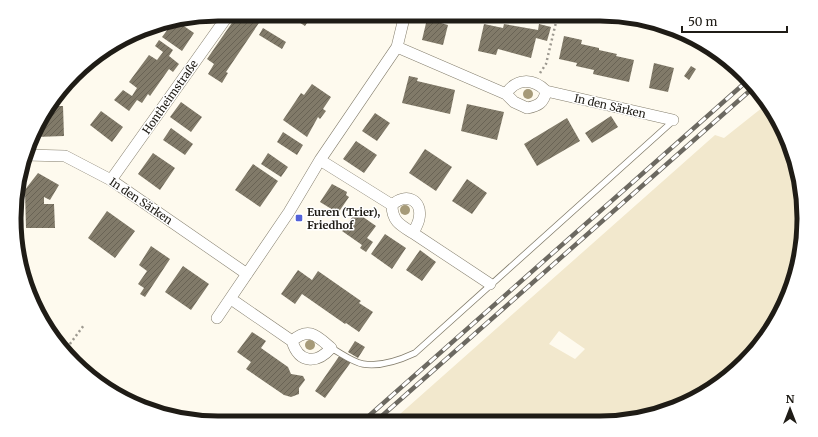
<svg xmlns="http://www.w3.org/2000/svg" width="818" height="437" viewBox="0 0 818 437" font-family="Merriweather,serif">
<defs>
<pattern id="building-hatch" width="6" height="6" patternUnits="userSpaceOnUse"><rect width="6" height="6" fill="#817a69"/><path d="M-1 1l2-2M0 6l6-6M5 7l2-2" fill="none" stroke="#696355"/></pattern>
</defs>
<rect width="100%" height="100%" fill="#fefaee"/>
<path fill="#f2e8cd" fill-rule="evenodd" d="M767,104L797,165L802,245L777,321L753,354L713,388L678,408L626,421L391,422L715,135L724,138ZM559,331L585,349L575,359L549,344Z"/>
<path fill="url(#building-hatch)" d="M238,14H265L226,72L228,73L222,83L208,74L214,64L207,59Z
M298,14H313L305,26L294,19Z
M427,19L448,25L443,45L422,40Z
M642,19L653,21L654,22L652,26Z
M178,22L194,33L182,51L162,37L171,25L174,26Z
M484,24L503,28L504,24L538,30L539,24L551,27L547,41L536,38L531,58L498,49L496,55L478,51Z
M263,28L286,42L282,49L259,35Z
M564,36L582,40L581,44L599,48V50L617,54L616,56L634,60L629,82L593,74L594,70L576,66L577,63L559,59Z
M159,40L173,50L169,56L179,64L173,72L169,69L150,96L148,94L142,103L137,100L129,111L114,100L123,90L132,96L137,88L129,82L149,55L157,60L163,52L155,46Z
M654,63L674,68L668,92L649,88Z
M691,66L696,69L689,80L684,76Z
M81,70L83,71L76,80L74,78Z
M409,76L418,78L417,81L455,90L450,114L402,103Z
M312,84L331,97L323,109L326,111L320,119L318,117L307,137L283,120L301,93L304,95Z
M181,102L202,117L191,132L170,117Z
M467,104L504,112L497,140L461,131Z
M48,106H63L64,136L36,137Z
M101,111L123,127L112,142L90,125Z
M375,113L390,123L377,141L362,131Z
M611,116L618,127L592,143L585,133Z
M567,118L580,141L537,166L524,144Z
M171,128L193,144L185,155L163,140Z
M283,132L303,145L297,155L277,142Z
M356,141L377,155L364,173L343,159Z
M425,149L452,167L436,191L409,173Z
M153,153L175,168L160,190L138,174Z
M268,153L288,167L281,177L261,164Z
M253,164L278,181L260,207L235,190Z
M38,173L59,185L50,200L44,197V204H54L55,228H26L25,192L24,191Z
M467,179L487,193L472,214L452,201Z
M332,184L347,192L346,195L349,197L338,213L320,202Z
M107,211L135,231L115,258L88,238Z
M356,212L376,226L367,238L373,242L366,252L360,248L362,245L342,231Z
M385,234L406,248L392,269L371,254Z
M151,246L170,259L145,297L140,294L144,288L138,284L147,271L139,265Z
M420,250L436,262L422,281L406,270Z
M183,266L209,284L191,310L165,292Z
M298,270L312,280L318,271L361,301L359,303L373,312L359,332L346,323L345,324L302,294L295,304L281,294Z
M252,332L266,341L261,348L288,367L291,374L303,376L305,380L299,388V394L291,397L284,395L246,369L251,362L237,352Z
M355,341L365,347L358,358L348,352Z
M340,355L351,362L325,398L315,391Z"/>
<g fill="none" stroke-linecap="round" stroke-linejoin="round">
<g stroke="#857f6e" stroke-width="7">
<path id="lane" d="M331,348C341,353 352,362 363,364C380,367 400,360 415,353L673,121"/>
</g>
<g stroke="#857f6e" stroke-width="12">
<path id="street" d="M397,47L506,94C516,78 533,78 546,91L673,120
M506,94L514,102L527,108C538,106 544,103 546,91
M26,155L65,156L111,180L247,274
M320,160L392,205C406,192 423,200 419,219C418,224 415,229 413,233L490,284
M111,180L229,14
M392,205C392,221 400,225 413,233
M231,299L292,341C299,364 317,364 331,348C317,336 309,326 292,341
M217,318L289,212L320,160L397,47L405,14"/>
</g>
<path stroke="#9d9990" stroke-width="2.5" stroke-dasharray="2 3" stroke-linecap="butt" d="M540,73L546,64L558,14
M64,352L84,325"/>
<use href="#lane" stroke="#fff" stroke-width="5.5"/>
<use href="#street" stroke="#fff" stroke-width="11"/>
<g stroke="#6c6961" stroke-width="4.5">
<path id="rail" d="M362,422L747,81
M375,422L754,87"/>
</g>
<use href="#rail" stroke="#fff" stroke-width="3" stroke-dasharray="9" stroke-linecap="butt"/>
</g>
<g fill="#a69a78">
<circle cx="528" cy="94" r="5"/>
<circle cx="405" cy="210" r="5"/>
<circle cx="310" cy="345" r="5"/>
</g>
<rect fill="#5362d9" stroke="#fff" stroke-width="1.5" x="295" y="214" width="8" height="8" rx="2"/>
<g text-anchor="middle" stroke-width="3" stroke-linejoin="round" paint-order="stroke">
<g font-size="11" fill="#1f1c16" stroke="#fff">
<text transform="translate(170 97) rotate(-55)" y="4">Hontheimstraße</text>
<text transform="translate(610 106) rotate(13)" y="4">In den Särken</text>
<text transform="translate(141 201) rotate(34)" y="4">In den Särken</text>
</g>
<g font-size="11" font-weight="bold" fill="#1f1c16" stroke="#fff" text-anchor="start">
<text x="307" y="216">Euren (Trier),<tspan x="307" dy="13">Friedhof</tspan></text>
</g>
</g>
<path d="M0 0H818V437H0ZM218 21H600A197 197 0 0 1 797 218V219A197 197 0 0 1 600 416H218A197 197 0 0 1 21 219V218A197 197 0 0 1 218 21Z" fill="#fff" fill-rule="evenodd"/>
<path fill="none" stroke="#1f1c16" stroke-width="5" d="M218 21H600A197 197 0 0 1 797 218V219A197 197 0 0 1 600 416H218A197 197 0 0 1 21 219V218A197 197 0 0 1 218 21Z"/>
<g transform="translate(790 409)" stroke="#ffffff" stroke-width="3" paint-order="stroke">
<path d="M0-3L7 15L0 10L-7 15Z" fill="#1f1c16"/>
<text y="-6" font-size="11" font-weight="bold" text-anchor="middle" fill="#1f1c16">N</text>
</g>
<path d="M682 26v6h105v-6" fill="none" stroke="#1f1c16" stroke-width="2"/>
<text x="688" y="26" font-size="12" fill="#1f1c16" stroke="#ffffff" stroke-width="3" paint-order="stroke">50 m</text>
</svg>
